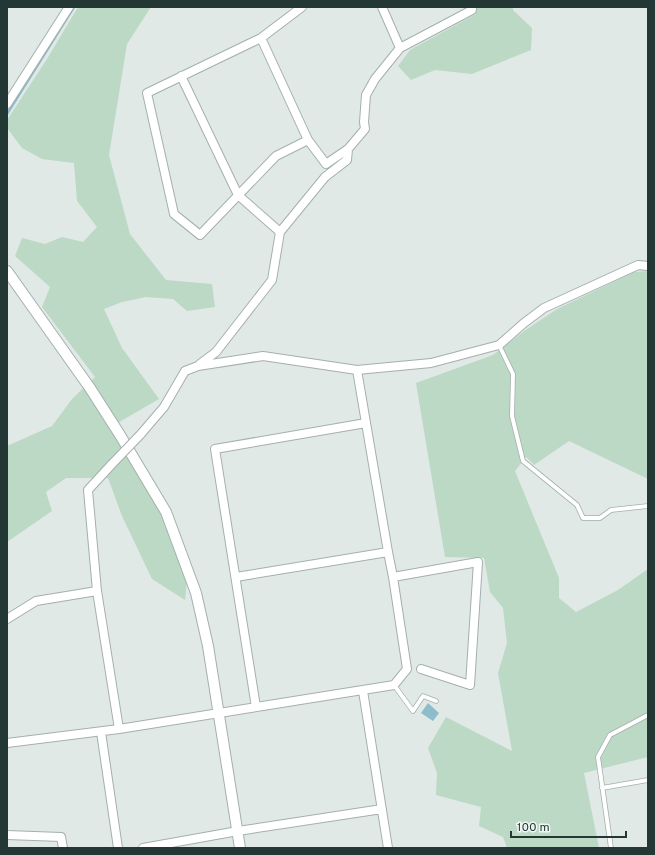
<svg xmlns="http://www.w3.org/2000/svg" width="655" height="855" viewBox="0 0 655 855" font-family="Overpass,sans-serif">
<rect width="100%" height="100%" fill="#e0e9e6"/>
<path fill="#bbd9c5" d="M78,7H151L127,44L109,155L130,234L166,280L212,284L215,307L187,311L173,299L146,297L122,302L104,309L122,348L159,399L109,428L157,504L187,580L185,600L152,579L122,516L108,478H66L46,492L52,511L7,542V446L52,426L72,399L95,377L42,307L50,287L15,256L22,238L45,244L62,237L83,242L97,227L77,201L74,163L42,159L22,148L7,128V120L47,59Z
M476,7H513V10L532,28L531,50L472,74L435,70L411,80L398,66L410,50L476,14Z
M648,271V479L569,441L534,465L526,457L515,471L559,578V598L576,612L618,590L648,569V757L584,773L599,848H507L503,837L479,826L481,807L436,795L437,773L428,748L446,717L512,751L498,673L507,643L503,608L490,592L484,558L445,557L416,383L493,355L527,329L557,309L634,272Z"/>
<path fill="#8dbdca" d="M428,703L439,713L433,721L421,713Z"/>
<g fill="none" stroke-linecap="round" stroke-linejoin="round">
<path stroke="#8dbdca" stroke-width="2.5" d="M7,114L74,7"/>
<g stroke="#a4b0ad" stroke-width="5.5">
<path id="service" d="M499,345L513,374L512,416L523,461L577,505L583,518H600L611,510L648,506
M394,685L413,711L423,696L436,701
M602,788L648,780
M611,848L598,757L610,735L648,715"/>
</g>
<g stroke="#a4b0ad" stroke-width="10">
<path id="minor" d="M302,7L261,38L147,93L174,214L200,235L276,156L308,140
M382,7L400,48
M261,38L308,140L326,164L348,149L365,129L364,122L366,95L375,79L400,48L472,10V7
M181,76L238,195L280,232
M7,104L69,7
M200,364L216,352L272,280L280,232L325,177L347,160L348,149
M140,435L164,407L185,371L198,366L263,356L357,370L431,363L499,345L524,323L544,308L638,265L648,266
M112,464L88,490L97,591L119,729
M236,577L388,552
M393,577L478,562L470,685L421,669
M7,619L36,601L97,591
M363,691L388,848
M256,707L215,449L366,423
M101,732L118,848
M7,743L119,729L394,685L407,669L393,577L388,552L357,370
M7,835L61,837L63,848
M143,848L238,831L382,809"/>
</g>
<g stroke="#a4b0ad" stroke-width="12">
<path id="tertiary" d="M7,271L90,388L120,435L166,512L196,593L208,646L240,848"/>
</g>
<use href="#service" stroke="#fff" stroke-width="4"/>
<use href="#minor" stroke="#fff" stroke-width="8"/>
<use href="#tertiary" stroke="#fff" stroke-width="10"/>
<g stroke="#a4b0ad" stroke-width="10" stroke-linecap="butt">
<path id="minor-bridge" d="M112,464L140,435"/>
</g>
<use href="#minor-bridge" stroke="#fff" stroke-width="8"/>
</g>
<rect width="655" height="855" fill="none" stroke="#233834" stroke-width="16"/>
<path d="M511 831v6h115v-6" fill="none" stroke="#233834" stroke-width="2"/>
<text x="517" y="831" font-size="12" fill="#233834" stroke="#f0f6f4" stroke-width="3" paint-order="stroke">100 m</text>
</svg>
